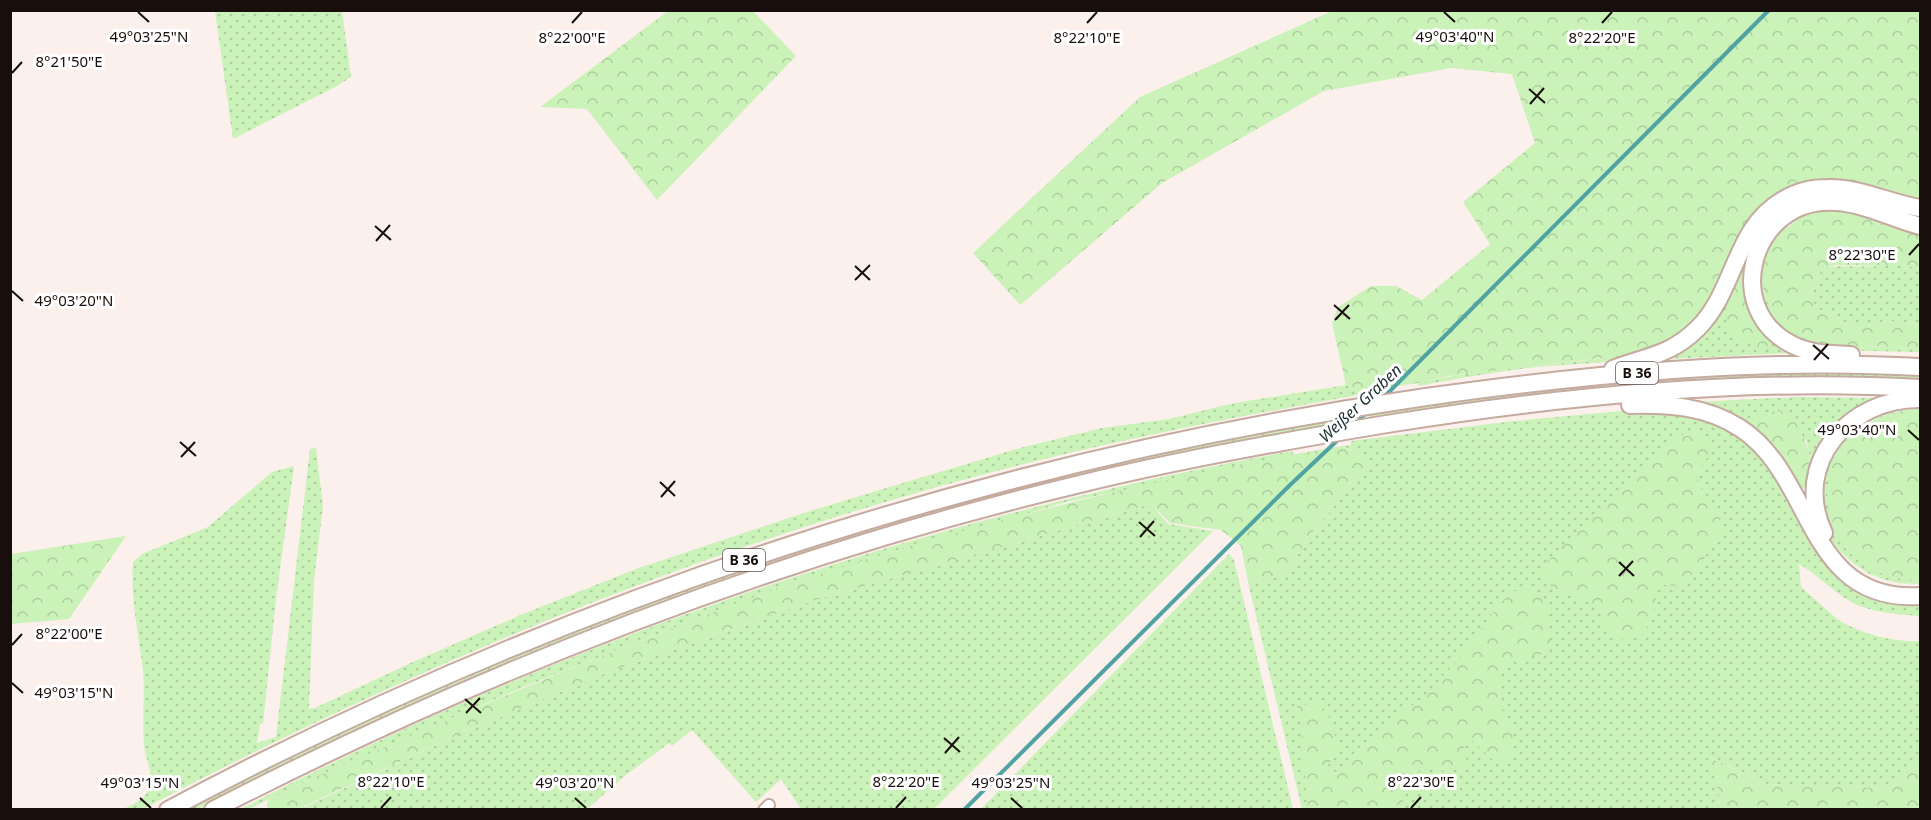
<svg xmlns="http://www.w3.org/2000/svg" width="1931" height="820" viewBox="0 0 1931 820" font-family="'Noto Sans',sans-serif">
<defs>
<pattern id="grass-dots" width="8" height="8" patternUnits="userSpaceOnUse" patternTransform="scale(1.5)"><rect width="8" height="8" fill="#caf2b9"/><path d="M2 2h.1M6 6h.1" fill="none" stroke="#adce9e" stroke-width="1.8" stroke-linecap="round"/></pattern>
<pattern id="forest-crowns" width="20" height="18" patternUnits="userSpaceOnUse" patternTransform="scale(1.5)"><rect width="20" height="18" fill="#caf2b9"/><path d="M2 6a3 3 0 1 1 6 0M12 15a3 3 0 1 1 6 0" fill="none" stroke="#adce9e"/></pattern>
</defs>
<rect width="100%" height="100%" fill="#fcf0ec"/>
<path fill="url(#grass-dots)" d="M215,11H342L351,77L337,86L233,139Z
M1830,179L1866,184L1920,199V203C1890,197 1858,182 1827,182C1818,182 1809,185 1800,187C1722,210 1738,305 1670,343C1633,365 1579,363 1536,367C1497,372 1458,378 1419,386L1418,383C1463,372 1508,369 1554,364C1602,358 1653,357 1691,323C1707,310 1714,291 1721,273C1744,218 1765,181 1830,179Z
M1814,194C1824,194 1836,193 1847,195C1872,199 1895,210 1920,214V220C1886,214 1854,193 1817,197C1758,205 1722,279 1762,327C1770,337 1780,344 1790,351L1791,353L1670,359L1669,358C1691,346 1713,325 1724,303C1748,254 1752,208 1814,194Z
M1844,208L1920,231V234L1881,225L1861,215L1838,212L1810,213L1788,226L1761,279L1771,312L1830,345L1920,348V352L1824,350L1783,334L1758,299L1760,256L1776,229L1809,210Z
M1899,262L1920,270V324L1887,321L1873,323H1846L1817,308L1812,300L1813,286L1823,268C1848,263 1874,271 1899,262Z
M1805,373L1920,375V379L1830,378L1367,419L1372,413L1558,388L1671,378Z
M1346,385L1358,392V395C1247,415 1137,436 1028,463C719,540 424,661 143,809H124C133,804 145,799 148,790C155,773 145,760 144,745C142,720 145,696 143,671C139,635 130,598 133,562L142,554L208,527L272,472L294,466L276,599L263,724H260L257,743L276,737L310,449L316,448L323,506L314,580L309,709L315,708L415,661L523,614L636,569L810,511L1020,448L1102,428L1169,419L1230,404Z
M1797,397L1882,398L1812,468L1806,440L1748,425L1694,402Z
M1920,407L1897,411L1872,420L1853,434L1836,451L1827,494L1895,578L1920,580V584L1898,583L1882,579L1868,573L1854,564L1839,550L1832,541L1820,507L1824,464L1850,429L1889,410Z
M1643,409L1681,411L1736,432L1764,456L1836,571L1920,600V616C1896,614 1869,613 1848,600C1831,589 1816,574 1799,564L1801,587C1813,597 1824,608 1836,618C1857,633 1895,643 1920,641V779L1917,764L1882,788L1767,784L1711,758L1720,800L1718,809H1302L1248,582L1278,577L1292,565L1308,537L1330,512L1351,482L1367,464L1361,454L1342,446L1351,445V441L1514,421Z
M1343,418L1337,425C1241,442 1146,459 1052,483C756,558 466,664 198,809L186,810C458,662 758,550 1059,476C1153,453 1248,435 1343,418Z
M1292,451L1294,455L1066,502L801,580L719,610L521,688L300,784L249,809L239,810C569,638 926,518 1292,451Z
M1151,504L1168,524L1213,531L934,809H801L781,779L756,802L692,730L672,746L669,743L626,775L587,809L298,810L464,732L606,673L812,601Z
M1229,554L1234,560L1293,809H981Z"/>
<path fill="url(#forest-crowns)" d="M668,11H753L796,56L657,200L587,109L540,107Z
M1332,11H1920V199L1866,184L1830,179L1802,181L1776,194L1757,209L1739,232L1705,307L1692,323L1674,337L1652,347L1620,356L1449,376L1418,383L1358,392L1346,385L1332,323L1338,307L1371,286H1396L1422,300L1490,244L1463,202L1535,143L1512,74L1451,68L1324,91L1162,183L1020,305L973,253L1140,97Z
M1818,211L1848,212L1861,215L1881,225L1920,234V270L1899,262L1886,266L1836,265L1823,268L1813,286L1812,299L1817,308L1846,323H1873L1887,321L1920,324V348L1830,345L1807,340L1783,325L1770,312L1761,279L1767,253L1775,237L1800,218Z
M1740,278L1743,279C1744,293 1747,313 1756,325C1761,332 1768,335 1772,343L1764,349C1723,337 1715,312 1740,278Z
M1920,407V580C1912,579 1902,579 1893,577C1848,565 1820,528 1829,481C1831,472 1832,457 1837,450C1839,446 1844,443 1847,440C1870,417 1889,413 1920,407Z
M1776,411L1789,412C1805,436 1815,458 1808,486L1798,490L1748,425V419L1753,415Z
M1689,432H1699C1729,455 1696,457 1698,479C1699,491 1712,500 1716,511C1719,516 1721,524 1720,530C1719,535 1714,541 1711,546C1703,562 1694,575 1680,586L1664,585L1658,590C1652,617 1650,647 1612,638C1603,628 1605,614 1596,606L1552,587L1542,579L1545,564L1633,475L1680,436Z
M1342,446C1350,452 1363,452 1369,458L1367,464L1351,482L1330,512L1308,537L1292,565L1278,577L1248,582L1241,546L1221,530L1170,523L1151,504L812,601L606,673L464,732L298,809H267L268,800L300,784C404,738 509,693 615,651C677,627 738,601 801,580C978,522 1159,477 1342,446Z
M126,536L69,619L11,624V554Z
M1532,589L1546,603L1551,643L1550,651C1537,658 1519,655 1507,666C1486,684 1511,724 1515,745L1506,760L1492,759L1469,738L1464,744L1467,765L1447,773L1433,765L1419,771L1396,809H1308L1301,729L1297,706L1319,702C1329,713 1337,733 1336,748C1336,755 1328,764 1325,771L1338,772L1357,750L1374,735L1426,695L1469,647L1499,604L1514,591Z
M1710,758L1767,784L1882,788L1918,763L1920,779V809H1718L1720,800Z"/>
<g fill="none" stroke-linecap="round" stroke-linejoin="round">
<path stroke="#51a3a3" stroke-width="4" d="M1384,397L1769,10
M1355,424L1367,412
M964,810L1290,485L1341,437"/>
<g stroke="#c5aaa0" stroke-width="14">
<path id="minor" d="M764,810L769,805"/>
</g>
<g stroke="#c5aaa0" stroke-width="20">
<path id="trunk" d="M1851,355C1830,354 1808,354 1789,343C1724,307 1751,207 1823,202C1856,199 1889,218 1920,226
M1613,369C1646,356 1670,356 1698,328C1736,290 1734,228 1783,200C1796,192 1811,188 1827,188C1859,187 1889,203 1920,208
M1630,405C1669,404 1706,406 1740,428C1815,476 1805,603 1920,596
M1824,533C1791,464 1849,398 1920,399
M168,810C560,601 986,460 1426,397C1589,374 1756,358 1920,367
M213,810C489,668 779,556 1080,484C1182,459 1284,441 1387,424C1562,396 1743,378 1920,388"/>
</g>
<use href="#minor" stroke="#fff" stroke-width="10"/>
<use href="#trunk" stroke="#fff" stroke-width="16"/>
</g>
<path fill="none" stroke="#180f0c" stroke-width="2" d="M138,12L149,22M1444,12L1455,22M572,23L582,12M1087,23L1097,12M1602,23L1612,12M12,73L22,62M1529,89L1545,103M1530,104L1544,88M375,226L391,240M376,241L390,225M1909,255L1919,244M855,266L870,280M855,280L870,265M12,291L23,301M1334,305L1350,319M1335,320L1349,305M1813,345L1829,359M1814,360L1828,344M1908,430L1919,440M180,442L196,456M181,457L195,442M660,482L675,496M661,497L675,481M1139,522L1155,536M1140,537L1154,521M1619,562L1634,576M1619,576L1633,561M12,645L22,634M12,683L23,693M465,699L481,713M466,713L480,698M944,738L960,752M945,753L959,737M140,798L151,808M575,798L586,808M1011,798L1022,808M381,808L391,797M896,808L906,797M1411,808L1421,797"/>
<g text-anchor="middle" stroke-width="6" stroke-linejoin="round" paint-order="stroke">
<g fill="#fff" stroke="#5d5755" stroke-width="1.5">
<rect x="1616" y="362" width="42" height="22" rx="4.5"/>
<rect x="723" y="549" width="42" height="22" rx="4.5"/>
</g>
<g font-size="14" font-weight="bold" fill="#180f0c">
<text x="1637" y="378">B 36</text>
<text x="744" y="565">B 36</text>
</g>
<g font-size="16" font-style="italic" fill="#1c3232" stroke="#fff">
<text transform="translate(1360 403) rotate(-43)" y="6">Weißer Graben</text>
</g>
</g>
<g font-size="15" text-anchor="middle" fill="#180f0c" stroke="#fff" stroke-width="6" stroke-linejoin="round" paint-order="stroke">
<text x="149" y="42">49°03'25"N</text>
<text x="1455" y="42">49°03'40"N</text>
<text x="572" y="43">8°22'00"E</text>
<text x="1087" y="43">8°22'10"E</text>
<text x="1602" y="43">8°22'20"E</text>
<text x="69" y="67">8°21'50"E</text>
<text x="1862" y="260">8°22'30"E</text>
<text x="74" y="306">49°03'20"N</text>
<text x="1857" y="435">49°03'40"N</text>
<text x="69" y="639">8°22'00"E</text>
<text x="74" y="698">49°03'15"N</text>
<text x="391" y="787">8°22'10"E</text>
<text x="906" y="787">8°22'20"E</text>
<text x="1421" y="787">8°22'30"E</text>
<text x="140" y="788">49°03'15"N</text>
<text x="575" y="788">49°03'20"N</text>
<text x="1011" y="788">49°03'25"N</text>
</g>
<rect width="1931" height="820" fill="none" stroke="#180f0c" stroke-width="24"/>
</svg>
